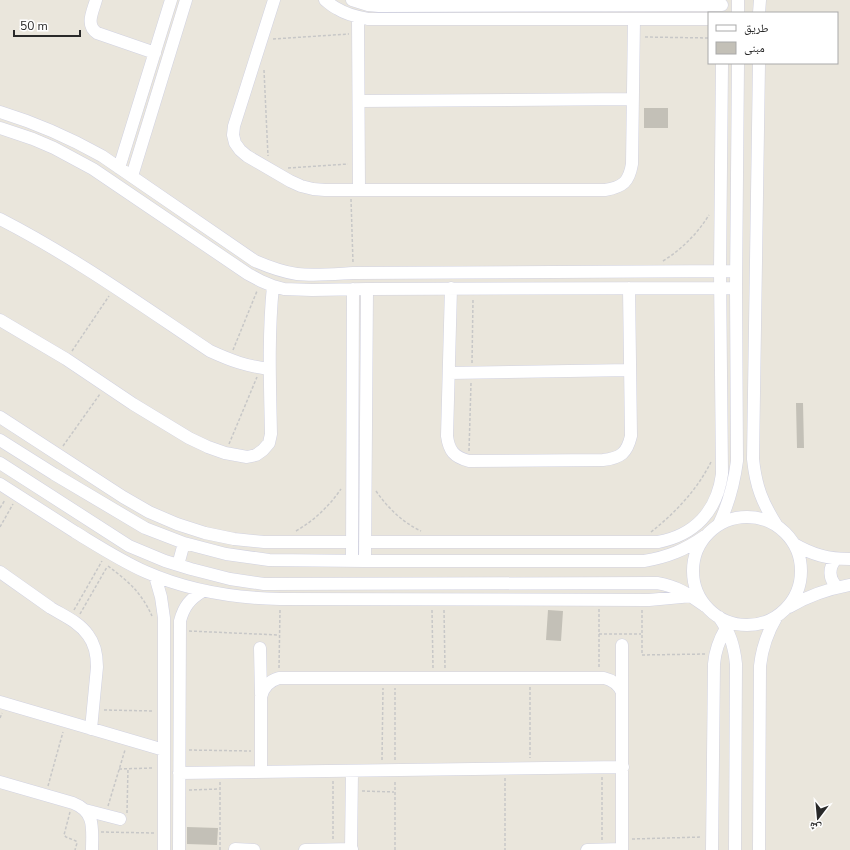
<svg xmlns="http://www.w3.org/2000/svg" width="850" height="850" viewBox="0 0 850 850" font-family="'Nunito Sans','Noto Naskh Arabic',sans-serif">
<rect width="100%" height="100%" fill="#eae6dc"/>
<path fill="#c3c0b7" d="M644,108H668V128H644Z
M796,403H803L804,448H797Z
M548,610L563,611L561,641L546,640Z
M187,827L218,828L217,845L187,844Z"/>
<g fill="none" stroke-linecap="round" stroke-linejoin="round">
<g stroke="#d1d2e1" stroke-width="13">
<path id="minor" d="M96,0C93,11 85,25 97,33L155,53
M274,0L234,126L233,135L235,143L240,150L247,156L290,181L301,186L313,189L325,190H605C623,187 629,182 632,164L634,19
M325,0C329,3 333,7 338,9C347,15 358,17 368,19H709
M352,0L368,5L379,6L722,5
M738,13V0
M759,13L760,0
M358,18L359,190
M759,63L753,459C756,487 762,502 777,526
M359,101L633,99
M0,112C36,123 70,138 102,156L255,261C269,267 282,272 297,274C315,276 335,274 353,273L736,271
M0,128L33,139L54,148L93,169L248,274L261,281L273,286L284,289L312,290L367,289L736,288
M119,168L171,0
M132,176L186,0
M0,219C74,257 141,305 210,351C232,361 246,366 269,369
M451,288L447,436C449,451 454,457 469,461L603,460C621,458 627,453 631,436L629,288
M0,320L66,359L133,404L189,438L208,447L225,453L247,457L256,455L263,450L269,443L271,434C270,385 268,336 273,286
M449,373L630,370
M0,417L123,497L149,512L177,524L205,533L234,539L264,542H352
M0,440L54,474L145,528L184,543L226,554L269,560L365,561H644C668,557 685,550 705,536
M0,463L129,546L165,561L191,569L230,579L264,584L657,583C679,587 688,594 705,606
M0,484C25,500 50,516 75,532C98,546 121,561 146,572C189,591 234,598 280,599L649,600L692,596
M693 571a54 54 0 1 1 108 0a54 54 0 1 1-108 0Z
M719,524C729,503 734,484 737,461L736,288L738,63
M365,542H658C695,535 717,511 722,474L720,271L722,63
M794,544C813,555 828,559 850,559
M836,559C828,568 829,579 837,587
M352,561L353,289
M365,561L367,289
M178,565L184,543
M0,572C17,584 34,596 51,608C64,616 79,622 88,635C95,644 97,655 97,667L91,729
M155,576L161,597L164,618V850
M789,607C808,596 828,589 850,585
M719,617C730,633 734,645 736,664L735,850
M260,648L261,694
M622,692V645
M0,702L164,750
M261,772V697C263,687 269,681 279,678H604C613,680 618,684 622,692V850
M179,773L623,767
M0,782L73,803C96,812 92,829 92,850
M85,810L120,819
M235,849L254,850
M179,850L180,621C184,606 190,599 203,591
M305,850L352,849
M351,850L352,771
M587,850L622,849
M712,850L714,664C715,651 719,640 726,628
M759,850L760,666C762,647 767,633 777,616"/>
</g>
<path stroke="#c7c7c7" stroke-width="1.5" stroke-dasharray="3 2" stroke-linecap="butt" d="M645,37L709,38
M273,39L349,34
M264,70L268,156
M288,168L348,164
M351,199L353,263
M663,261C682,249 697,234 709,215
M233,350L257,291
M72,351L109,296
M472,363L473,299
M229,444L257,377
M63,446L100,394
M469,451L471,383
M376,491C388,508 402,522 421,531
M0,508L5,500
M0,527L13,504
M296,531C315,520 329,506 341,489
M651,532C675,513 697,490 711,462
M108,566C129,582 141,592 152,616
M599,609V667
M74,610L102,561
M432,610L433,668
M444,610L445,668
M642,610V655L705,654
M80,614L107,567
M189,631L279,635
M599,634H641
M279,668L280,610
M530,687V758
M104,710L154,711
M0,718L2,713
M189,750L251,751
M382,760L383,688
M395,760V688
M119,769L153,768
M602,777V840
M505,778V850
M333,781V840
M48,786L63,732
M189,790L219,789
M362,791L394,792
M108,806L125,750
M70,812L64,835L66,837L76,841L77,843L75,850
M127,813L128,768
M101,832L154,833
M632,839L702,837
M220,850V782
M395,850V780"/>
<use href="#minor" stroke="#fff" stroke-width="12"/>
</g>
<rect x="708" y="12" width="130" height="52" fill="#ffffff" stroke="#a9a9a9"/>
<rect x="716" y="25" width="20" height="6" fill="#ffffff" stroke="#a9a9a9"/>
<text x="744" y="32" font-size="12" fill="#292929">طريق</text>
<rect x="716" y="42" width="20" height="12" fill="#c3c0b7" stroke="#a9a9a9"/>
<text x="744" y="52" font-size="12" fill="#292929">مبنى</text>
<g transform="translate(818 818) rotate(196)" stroke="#ffffff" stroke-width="3" paint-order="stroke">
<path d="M0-3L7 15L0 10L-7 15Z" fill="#292929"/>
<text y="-6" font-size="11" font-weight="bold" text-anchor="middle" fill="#292929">ش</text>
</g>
<path d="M14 30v6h66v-6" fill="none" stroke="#292929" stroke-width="2"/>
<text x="20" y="30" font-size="12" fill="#292929" stroke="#ffffff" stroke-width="3" paint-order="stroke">50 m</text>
</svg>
